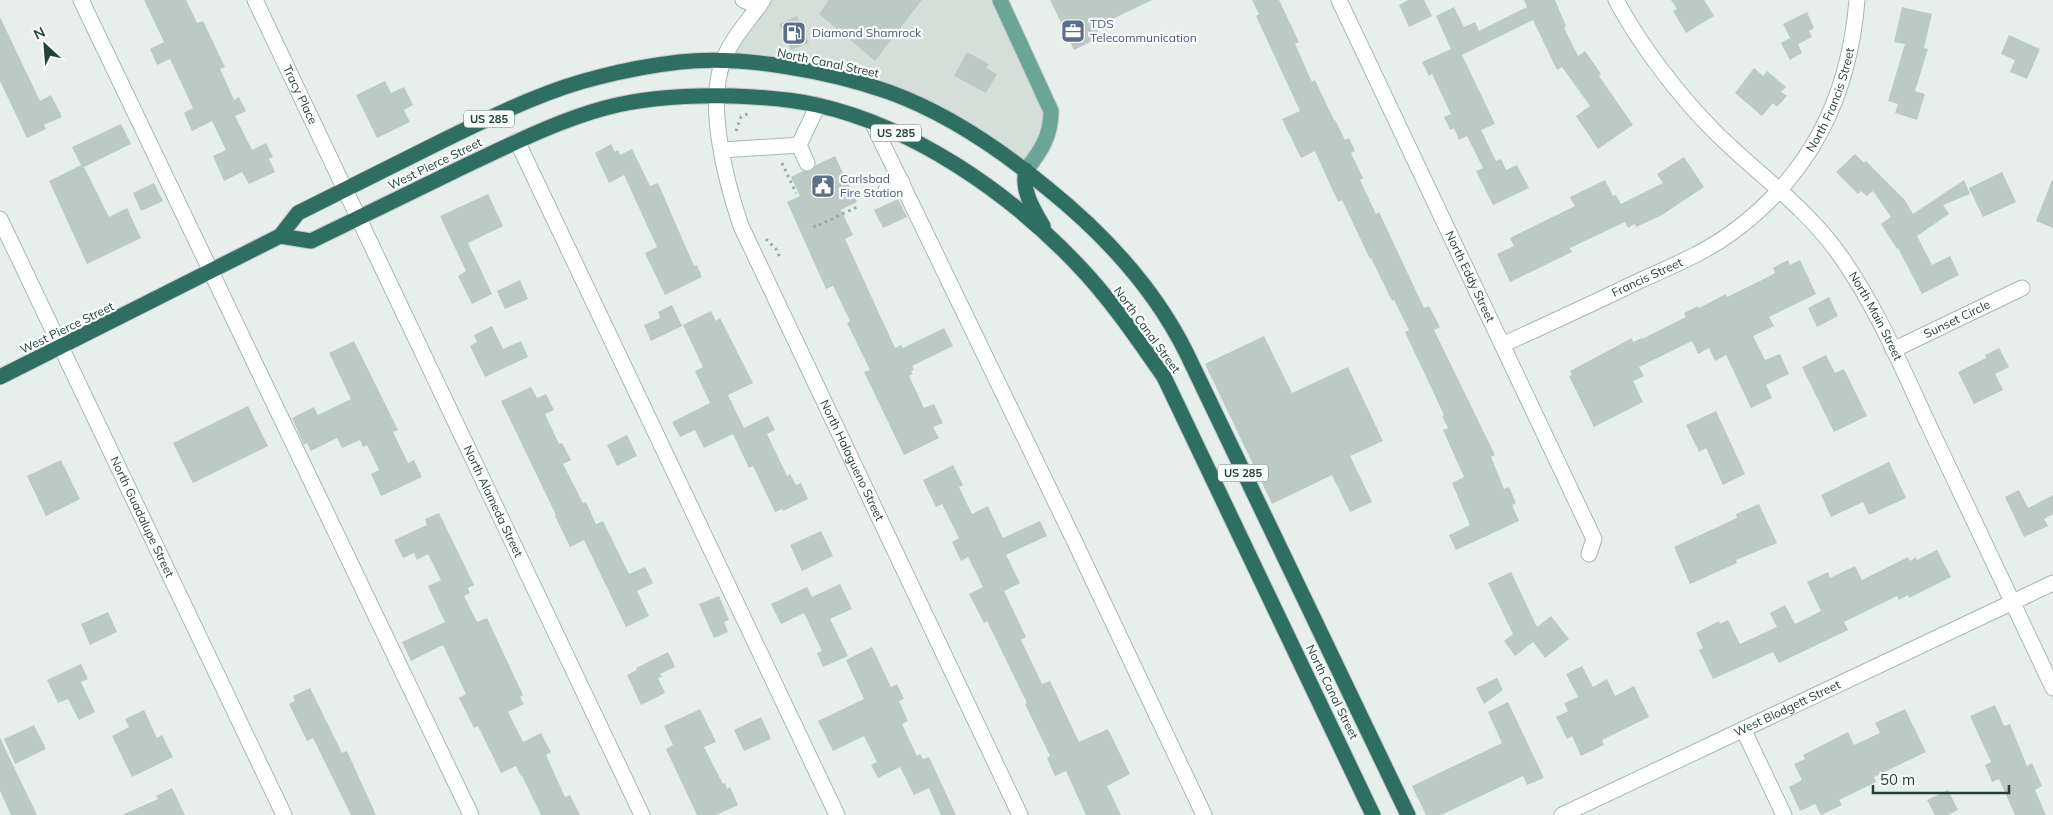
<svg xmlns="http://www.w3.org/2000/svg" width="2053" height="815" viewBox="0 0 2053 815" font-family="Mulish,sans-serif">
<rect width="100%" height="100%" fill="#e6efeb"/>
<path fill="#d4dfda" d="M763,0H1000L1051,111L1026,170L891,93L723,61Z"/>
<path fill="#bbcac4" d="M144,0H186L197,23L203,21L225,67L220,69L234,100L239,97L246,111L235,116L252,150L266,143L273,157L269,159L275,172L249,184L242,172L224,181L213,156L226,150L212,121L192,131L184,113L193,108L170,59L157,65L150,49L164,42Z
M829,0H922L875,61L819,14Z
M1050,0H1152L1096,27L1100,37L1074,50Z
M1252,0H1279L1299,42L1295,44L1312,82L1315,80L1334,120H1335L1345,140L1349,138L1355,151L1351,153L1363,178L1360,180L1376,214L1379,212L1424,308L1429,306L1440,327L1434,330L1495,455L1491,457L1504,489L1509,487L1516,503L1512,505L1519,521L1456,550L1449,535L1470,525L1452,483L1464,477L1443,430L1448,428L1442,416L1444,415L1405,332L1409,330L1394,300L1392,301L1371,258L1370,259L1342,200L1338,202L1315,151L1301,158L1282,119L1300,111L1256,16L1259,14Z
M1408,0H1424L1432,16L1409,27L1399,5Z
M1524,0H1555L1566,26L1564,28L1578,56L1585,51L1601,74L1599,76L1633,125L1598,149L1576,116L1590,106L1562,67L1557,70L1533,20L1462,55L1495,124L1481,130L1496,161L1501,159L1506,170L1517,165L1529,188L1493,205L1476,171L1483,168L1467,136L1459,140L1454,128L1450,130L1444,117L1451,114L1432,74L1429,76L1422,62L1451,49L1436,16L1454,7L1464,27L1475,22L1479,31L1527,7Z
M1671,0H1704L1714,16L1686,33L1673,11L1677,9Z
M1902,7L1932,14L1924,48L1928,49L1915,91L1925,94L1917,120L1895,113L1898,104L1888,101L1905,44L1894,42Z
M1807,12L1814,28L1809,31L1812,37L1798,44L1802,53L1790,60L1781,43L1790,38L1783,24Z
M797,16L809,43L791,50L779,24Z
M0,17L40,101L51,95L62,117L44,125L46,129L27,138L0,81Z
M2009,35L2040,49L2027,79L2010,72L2015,60L2001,54Z
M967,52L989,64L986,68L997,74L986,93L954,76Z
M1754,68L1763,76L1767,71L1786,87L1781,92L1787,96L1777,107L1773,103L1762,116L1735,93Z
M385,81L391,93L404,87L413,105L404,110L410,122L377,138L356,95Z
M121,124L131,144L84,167L109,217L127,208L141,238L87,264L49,181L81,165L72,147Z
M611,144L615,152L618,150L620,155L632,149L650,186L658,183L694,266L697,265L702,277L665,295L645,253L657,247L624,175L609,183L595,153Z
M1855,154L1864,163L1866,161L1904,199L1913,214L1964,180L1970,194L1943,205L1949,214L1917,236L1932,265L1950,256L1959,275L1922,294L1898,248L1897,249L1881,224L1891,217L1873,191L1867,196L1861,191L1858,194L1836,172Z
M835,156L857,202L841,210L853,235L845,239L895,348L901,345L903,348L944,328L953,346L912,366L914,370L911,371L913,374L909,376L924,408L934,404L943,423L933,427L939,438L904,455L864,372L870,370L847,323L850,321L833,286L826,289L787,202L800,196L791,177L803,171H811L816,165Z
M1684,157L1704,187L1662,215L1636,227L1635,224L1628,228L1625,222L1570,248L1572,252L1510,282L1497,254L1514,246L1510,238L1575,206L1570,197L1605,180L1613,196L1616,195L1621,204L1663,183L1657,174Z
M2002,172L2016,202L1983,217L1969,188Z
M2052,180L2053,181V228L2036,221Z
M154,183L163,201L141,211L133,193Z
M488,194L503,226L468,243L492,294L472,304L458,276L466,271L440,216Z
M898,199L907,217L883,228L874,210Z
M1788,260L1790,265L1800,260L1816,294L1769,317L1774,326L1753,336L1765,360L1780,354L1789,374L1766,385L1772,398L1751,408L1726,355L1715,361L1709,348L1698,354L1692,341L1639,367L1644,376L1633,381L1643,402L1594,427L1569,376L1572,375L1570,371L1632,338L1633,342L1642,338V339L1686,317L1684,313L1698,306L1699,308L1726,294L1727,297L1764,279L1775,273L1773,268Z
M520,280L528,299L505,309L497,291Z
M1829,297L1838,316L1817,327L1808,308Z
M672,305L682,326L651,341L644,325L660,318L658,312Z
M711,311L716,321L720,318L753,383L728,395L744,428L768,416L775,430L767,434L787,476L790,474L796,485L801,483L808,499L783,511L782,509L775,512L753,466L749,468L733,434L704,448L695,430L680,437L672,422L710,403L695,371L703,367L683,325Z
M492,326L503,349L521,341L528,357L485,377L470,346L477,342L474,335Z
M1264,336L1292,393L1348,367L1383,441L1350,456L1372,502L1350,512L1332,475L1272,504L1205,364Z
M354,341L398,430L393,432L408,463L414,460L422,477L381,496L371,474L379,470L367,445L363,447L360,440L342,448L337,438L311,451L307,443L304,445L292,418L314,407L318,415L351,399L329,353Z
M1999,348L2009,367L1995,374L2003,390L1974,404L1958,372L1986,358L1985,355Z
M1826,355L1835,373L1844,369L1867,416L1834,432L1802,367Z
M531,387L537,398L546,394L554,410L545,414L559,444L562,443L571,460L563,464L583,503L586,502L596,524L603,521L629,574L645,567L653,583L637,591L649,616L626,627L584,540L570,547L555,516L556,515L501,401Z
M248,406L268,446L193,483L173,443Z
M1716,411L1745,474L1723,485L1706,448L1699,452L1686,425Z
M627,435L637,456L617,466L607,445Z
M61,460L80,499L46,516L27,476Z
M1889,462L1906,498L1869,515L1863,502L1831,517L1821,495Z
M953,465L963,485L959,487L972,514L988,506L1003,538L1040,521L1047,536L1006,555L1020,583L1004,591L1026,637L1021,640L1042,684L1050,681L1079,742L1108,729L1130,774L1107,786L1121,815H1086L1066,771L1055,776L1047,758L1050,756L1025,704L1027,703L987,621L984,623L969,594L983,587L968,557L961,561L952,542L959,538L942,504L936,507L923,480Z
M2019,490L2028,508L2053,495V514L2044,519L2048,526L2024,537L2005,497Z
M1759,504L1777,543L1736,560L1737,563L1690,584L1674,547L1737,518L1736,514Z
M439,513L474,585L468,588L470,593L464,596L477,622L487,618L523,695L520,697L524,704L508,712L523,742L541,733L551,752L546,755L565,797L570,795L580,815H541L522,776H521L516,766L501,773L478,726L474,728L459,698L466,694L443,645L411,661L402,642L445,622L428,586L441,580L428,554L417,560L414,553L403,558L394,540L427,525L425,519Z
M821,531L833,556L802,571L790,545Z
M1937,550L1951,577L1909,598L1908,595L1899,600L1897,596L1844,622L1848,630L1779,663L1773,652L1713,679L1699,650L1703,648L1696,633L1719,621L1720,624L1728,620L1740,644L1777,627L1770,613L1785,605L1795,624L1821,611L1807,582L1828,572L1830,578L1855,566L1862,580L1908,557L1910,561L1916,557L1917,560Z
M1511,572L1537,627L1551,616L1569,639L1545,658L1533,642L1515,656L1504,641L1513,634L1488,583Z
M840,584L852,609L830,619L848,656L823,667L817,653L822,651L804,613L781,624L771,604L807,587L812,597Z
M719,596L729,620L724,622L728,632L714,638L699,604Z
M108,612L117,632L90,645L81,624Z
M872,647L891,687L897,684L904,699L899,701L908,721L902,724L917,756L920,754L923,759L929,757L956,815H941L929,788L914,795L900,767L878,778L871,765L877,762L864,736L833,751L818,721L864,699L846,660Z
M668,652L675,667L660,674L662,677L658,678L665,693L641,705L627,675L637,670L636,668Z
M81,664L88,679L81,682L95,712L79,720L68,699L58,703L47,680Z
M1582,666L1593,687L1607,679L1615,696L1634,686L1649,717L1602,740L1604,745L1581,756L1572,736L1567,739L1556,717L1568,711L1564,703L1578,697L1566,674Z
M1497,678L1503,690L1484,704L1476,688Z
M310,688L342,753L347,751L376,815H351L313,738L307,741L289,704L295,701L293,696Z
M1508,702L1544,778L1527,785L1523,776L1441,815H1426L1412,786L1502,743L1488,712Z
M1995,705L2004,726L2010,724L2027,766L2032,763L2042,786L2035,790L2046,815H2015L1999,779L1992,782L1985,765L1991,762L1970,716Z
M700,709L716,742L704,747L723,784L725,783L727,789L730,787L738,805L716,815H697L666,749L673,745L664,726Z
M1905,709L1926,752L1874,777L1876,782L1839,800L1842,805L1821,815L1815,804L1800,811L1789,787L1802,780L1794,764L1805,759L1803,755L1848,732L1854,745L1880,733L1875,723Z
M144,710L157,738L162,735L173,757L132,777L112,736L129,727L125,719Z
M761,717L771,739L744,751L734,730Z
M34,725L46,749L15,764L4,739Z
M0,738L37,815H11L0,791Z
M172,788L185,815H122L158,799L156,796Z
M1948,790L1958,810L1948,815H1935L1927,800Z"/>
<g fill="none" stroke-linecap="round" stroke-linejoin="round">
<g stroke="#a8b8b2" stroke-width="17">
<g id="minor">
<path d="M81,0L471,815"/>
<path id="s1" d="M255,0L642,815"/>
<path d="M743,0L759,6"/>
<path id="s2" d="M763,0C750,19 731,39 723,61C706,106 726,182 741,226L1020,815"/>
<path id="s3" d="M1339,0L1594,539L1589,554"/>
<path id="s4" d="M1616,0C1640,45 1679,96 1715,132C1756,173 1805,206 1839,254C1877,307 1903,370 1931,430C1971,516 2012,602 2053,688"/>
<path d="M873,124L1072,536L1204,815"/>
<path d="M517,141L837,815"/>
<path d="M799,145L818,105"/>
<path d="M799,145L807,163"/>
<path d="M722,150L799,145"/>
<path d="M886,190L902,182"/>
<path id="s5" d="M0,219L284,815"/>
<path id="s6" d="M1502,345C1548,324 1594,303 1639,281C1670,267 1702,254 1730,234C1810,176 1849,98 1857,0"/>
<path id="s7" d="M1893,350L2022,288"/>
<path d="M1743,729L1784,815"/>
<path id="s8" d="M1562,815L2053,583"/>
</g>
</g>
<g stroke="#c2cac8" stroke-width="17">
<path id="major" d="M1000,0L1051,111C1051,136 1041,151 1026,170"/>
</g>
<g stroke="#c2cac8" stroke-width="17">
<path id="highway" d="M1026,170C1021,190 1033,209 1043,226
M280,236L311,241C363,216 415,190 467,165C512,144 557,121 605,108C646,97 691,95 733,96C761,97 789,99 817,105C914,127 1008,192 1076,263C1109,297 1137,338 1164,377L1373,815
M0,377L280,236L298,213C347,188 397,164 446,139C496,115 545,90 599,77C626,70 653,65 680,62C742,55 830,71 889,92C947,113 1000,149 1047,188C1103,233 1154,288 1186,352L1408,815"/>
</g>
<path stroke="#86b3a5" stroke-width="3" stroke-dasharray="2.5 4" stroke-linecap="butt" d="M736,131L741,117L749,113
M782,163L796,193
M814,225L815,227L859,206
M766,239L776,249L780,258"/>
<use href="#minor" stroke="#fff" stroke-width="15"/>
<use href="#major" stroke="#6aa596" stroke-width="15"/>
<use href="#highway" stroke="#2f6f62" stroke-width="15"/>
</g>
<defs>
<g id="office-square" transform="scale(1.25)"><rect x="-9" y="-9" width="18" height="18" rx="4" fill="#5c6f8a" stroke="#f7fbf9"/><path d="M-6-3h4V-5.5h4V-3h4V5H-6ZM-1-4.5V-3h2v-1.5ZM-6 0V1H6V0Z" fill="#fff"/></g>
<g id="fuel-square" transform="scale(1.25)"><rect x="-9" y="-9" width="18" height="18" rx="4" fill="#5c6f8a" stroke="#f7fbf9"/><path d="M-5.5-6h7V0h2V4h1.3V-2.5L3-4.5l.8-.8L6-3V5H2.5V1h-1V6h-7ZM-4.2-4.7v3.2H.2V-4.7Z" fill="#fff"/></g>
<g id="civic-square" transform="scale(1.25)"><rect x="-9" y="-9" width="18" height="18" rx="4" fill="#5c6f8a" stroke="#f7fbf9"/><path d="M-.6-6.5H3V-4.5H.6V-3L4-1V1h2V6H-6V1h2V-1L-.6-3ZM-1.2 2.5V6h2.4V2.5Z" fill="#fff"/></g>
</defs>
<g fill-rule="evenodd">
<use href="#office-square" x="1073" y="31"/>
<use href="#fuel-square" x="794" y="33"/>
<use href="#civic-square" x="823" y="186"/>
</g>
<g text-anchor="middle" stroke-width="4.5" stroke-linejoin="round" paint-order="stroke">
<g fill="#f7fbf9" stroke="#637a73" stroke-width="1">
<rect x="464" y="110.5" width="50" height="17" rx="4"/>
<rect x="871" y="124.5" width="50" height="17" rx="4"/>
<rect x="1218" y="464.5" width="50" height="17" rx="4"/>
</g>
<g font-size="11" font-weight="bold" fill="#24423a">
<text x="489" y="123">US 285</text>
<text x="896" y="137">US 285</text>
<text x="1243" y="477">US 285</text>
</g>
<g font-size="12" fill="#4e5e75" stroke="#f7fbf9" text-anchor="start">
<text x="1090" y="28">TDS<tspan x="1090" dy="14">Telecommunication</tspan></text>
<text x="812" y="37">Diamond Shamrock</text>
<text x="840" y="183">Carlsbad<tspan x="840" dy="14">Fire Station</tspan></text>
</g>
<g font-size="12" fill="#24423a" stroke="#f7fbf9">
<text transform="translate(828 63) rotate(12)" y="4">North Canal Street</text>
<text dy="4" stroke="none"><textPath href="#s1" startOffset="105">Tracy Place</textPath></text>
<text dy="4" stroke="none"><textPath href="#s6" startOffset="425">North Francis Street</textPath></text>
<text transform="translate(435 164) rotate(-26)" y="4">West Pierce Street</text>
<text dy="4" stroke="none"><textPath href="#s3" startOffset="306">North Eddy Street</textPath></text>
<text dy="4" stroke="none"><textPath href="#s6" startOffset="160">Francis Street</textPath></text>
<text dy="4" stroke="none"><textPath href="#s4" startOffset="412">North Main Street</textPath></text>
<text dy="4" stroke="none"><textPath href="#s7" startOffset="71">Sunset Circle</textPath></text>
<text transform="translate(67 328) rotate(-26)" y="4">West Pierce Street</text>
<text transform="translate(1147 330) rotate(54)" y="4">North Canal Street</text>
<text dy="4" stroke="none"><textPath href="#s2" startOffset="501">North Halagueno Street</textPath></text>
<text dy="4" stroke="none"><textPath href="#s1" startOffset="555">North Alameda Street</textPath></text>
<text dy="4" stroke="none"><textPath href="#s5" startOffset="330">North Guadalupe Street</textPath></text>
<text transform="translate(1332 692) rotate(64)" y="4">North Canal Street</text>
<text dy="4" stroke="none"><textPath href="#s8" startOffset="249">West Blodgett Street</textPath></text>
</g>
</g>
<g transform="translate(45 45) rotate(334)" stroke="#f7fbf9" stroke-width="4" paint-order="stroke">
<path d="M0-4L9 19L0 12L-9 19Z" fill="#24423a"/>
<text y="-8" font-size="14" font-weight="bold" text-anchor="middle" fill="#24423a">N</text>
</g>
<path d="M1873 785v8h136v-8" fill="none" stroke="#24423a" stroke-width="2.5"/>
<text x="1880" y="785" font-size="15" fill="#24423a" stroke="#f7fbf9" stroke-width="4" paint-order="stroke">50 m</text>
</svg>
